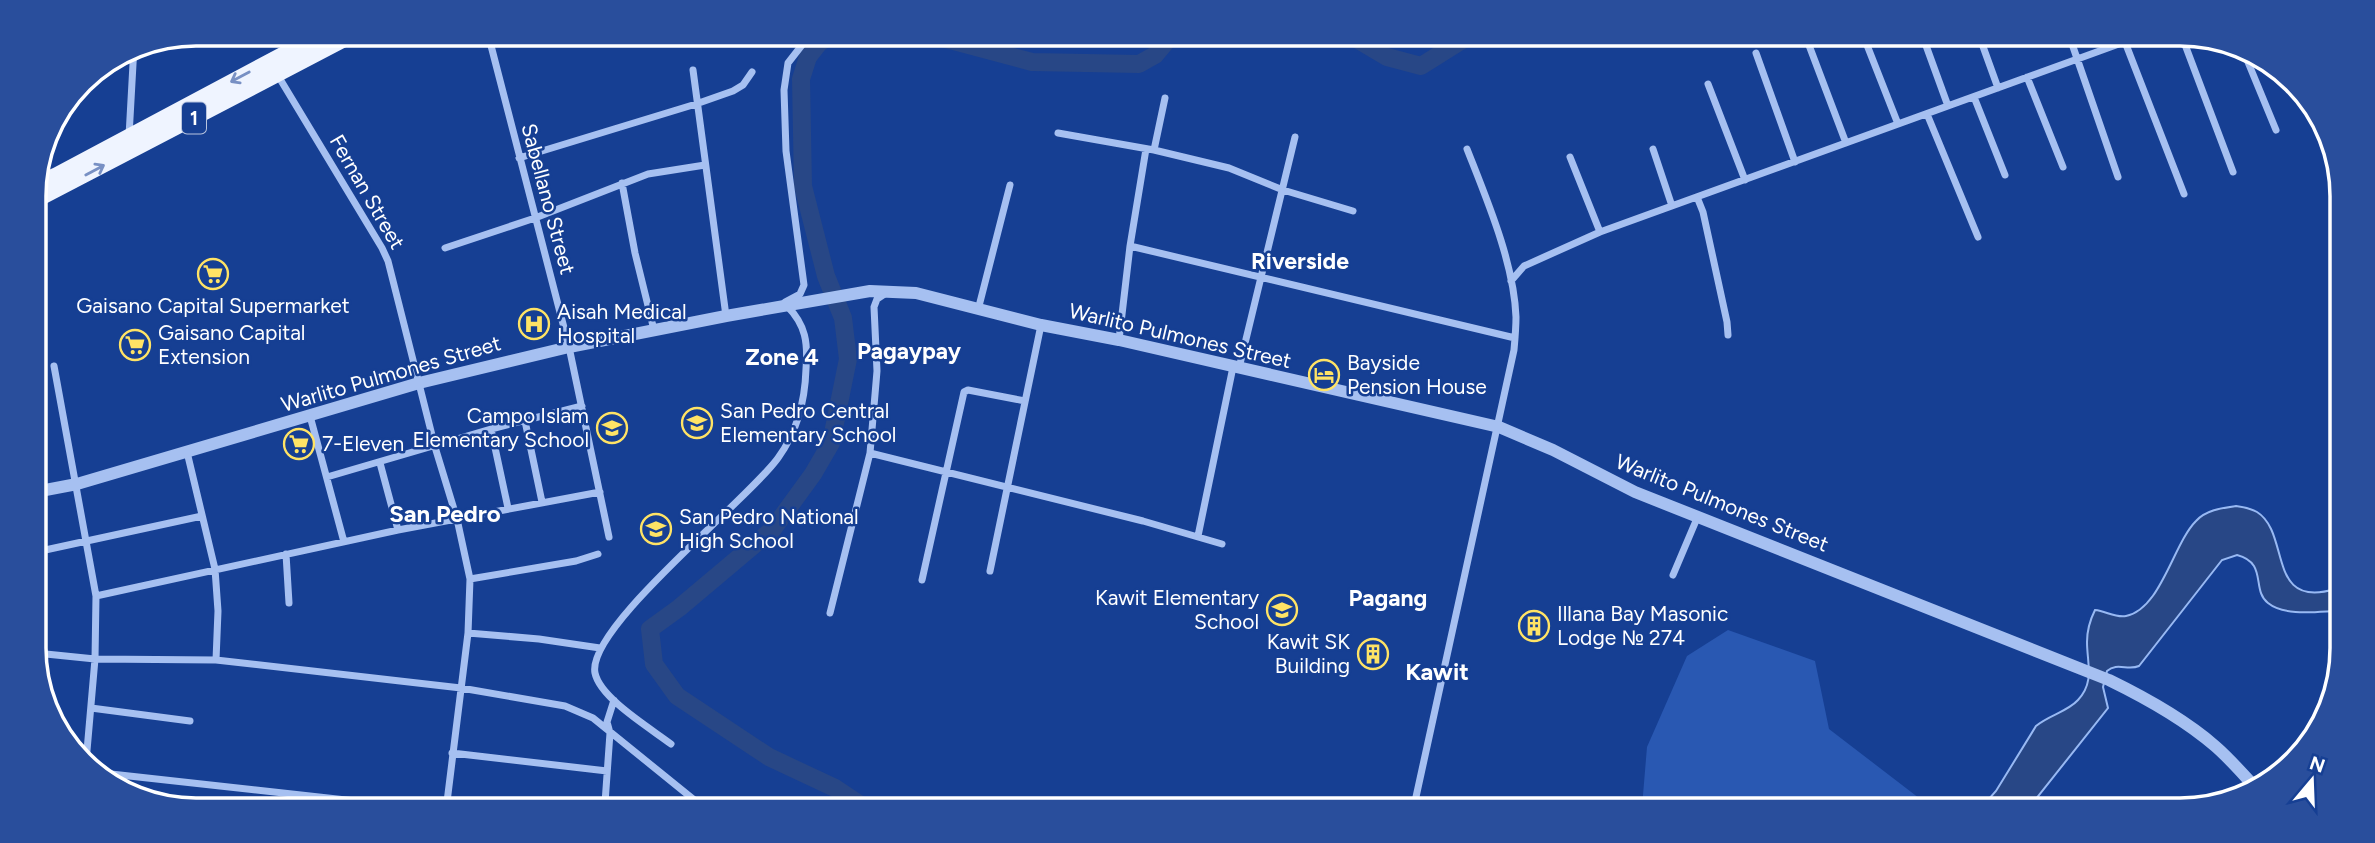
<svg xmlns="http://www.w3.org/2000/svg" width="2375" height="843" viewBox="0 0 2375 843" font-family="Figtree,sans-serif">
<rect width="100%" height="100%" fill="#163f93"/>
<path fill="#2958b2" d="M1728,630L1815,661L1829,729L1932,808L1642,807L1647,747L1687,656Z"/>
<path fill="#284786" stroke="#98b9f3" stroke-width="2" d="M2236,506C2243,507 2250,508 2257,512C2291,533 2266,610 2335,589L2334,611C2315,612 2284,616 2268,603C2251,590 2268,563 2237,555L2222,560L2139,666C2128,671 2117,662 2107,671L2103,687L2108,708L2028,809H1980L1996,791L2036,726C2049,715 2067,712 2078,700C2095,682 2087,663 2087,642C2087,631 2090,620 2095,610C2106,611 2115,618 2126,616C2161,609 2173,544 2196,521C2206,510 2222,508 2236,506Z"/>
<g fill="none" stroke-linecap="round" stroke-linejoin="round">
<path stroke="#284786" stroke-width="18" d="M829,36L819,43L808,57L801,79L803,186L826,276L843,318L848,359L831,443L813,474L773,529L679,608L650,629L654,664L677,696L769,757L835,788L859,804
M935,36L1032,62L1139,64L1155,55L1170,37
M1355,38L1387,57L1421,66L1464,39"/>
<path stroke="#a6c0f1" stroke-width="7" d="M488,34L569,347L609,537
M1078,37L1099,40L1119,37
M1807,40L1846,143
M1865,40L1898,124
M1924,40L1948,106
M1981,41L1998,88
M2071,41L2118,177
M2125,42L2184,194
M2184,42L2233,172
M2243,50L2276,130
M1756,53L1795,162
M693,70L726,316
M277,74L382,248L388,261L435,447L457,519L470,579L468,633L447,802
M2027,77L2063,167
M1708,84L1745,180
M1974,97L2005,175
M1927,114L1978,237
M1058,133L1154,150L1229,168L1283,190L1353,211
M129,136L134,46
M1653,149L1672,206
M1154,150L1165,98
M1570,157L1600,232
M519,158L696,104L733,91L743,85L752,72
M622,183L635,253L654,330
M1697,197L1703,212L1727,322L1728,335
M1130,246L1515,338
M445,248L535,218L648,174L705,165
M1511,281L1524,266L1600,232L2127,41
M785,302L800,294L804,285L786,151L784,90L788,63L809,36
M978,310L1010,185
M1119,340L1130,246L1146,149
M54,366L96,596L95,659L86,762
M1239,368L1295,137
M310,416L344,542
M525,421L542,502
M491,429L508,508
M187,452L215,569L218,611L216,660
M870,453L1143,521L1222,544
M380,463L398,530
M327,477L491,429L582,406
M1198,536L1233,367
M36,552L202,516
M286,554L289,603
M990,571L1041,325
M1673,575L1698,516
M470,579L576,561L598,554
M922,580L964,392L968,390L1025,401
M36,583L40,609L39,654
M96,596L398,530L600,492
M830,613L870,453L877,371L874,307L877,299L886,293
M468,633L539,639L600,648
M36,653L95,659L216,660L461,688L565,706L593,718L698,803
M91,708L190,721
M671,744C650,728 600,698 595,673C586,628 748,500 778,458C797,432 805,401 806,369C808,343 806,325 787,306
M452,753L607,771
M102,773L364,802
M605,803L610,733L607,722L614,700
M1414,806L1514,350C1515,339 1516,328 1516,317C1514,263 1487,200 1467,149"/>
<path stroke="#a6c0f1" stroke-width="12" d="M35,492L77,484L419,383L569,347L726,316L870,291L916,293L1041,325L1119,340L1499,427L1553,450L1635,492L2109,680C2146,698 2184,719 2215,746C2229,758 2241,772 2253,785"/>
<path stroke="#eff4ff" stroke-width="16" d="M34,185L57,175L322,34
M34,201L354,34"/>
</g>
<defs><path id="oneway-shaft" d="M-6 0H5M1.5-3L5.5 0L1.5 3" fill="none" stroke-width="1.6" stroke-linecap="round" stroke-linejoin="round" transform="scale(1.75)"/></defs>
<g stroke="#7890c4">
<use href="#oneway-shaft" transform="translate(240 77) rotate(152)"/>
<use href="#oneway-shaft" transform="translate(95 170) rotate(-28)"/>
</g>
<defs>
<g id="supermarket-ring" transform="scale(1.575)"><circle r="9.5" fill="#163f93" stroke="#ffe365" stroke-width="1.5"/><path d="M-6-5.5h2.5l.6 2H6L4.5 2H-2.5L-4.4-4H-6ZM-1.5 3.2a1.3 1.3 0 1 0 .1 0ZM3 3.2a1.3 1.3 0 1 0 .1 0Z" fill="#ffe365"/></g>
<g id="hospital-ring" transform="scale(1.575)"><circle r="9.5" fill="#163f93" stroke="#ffe365" stroke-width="1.5"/><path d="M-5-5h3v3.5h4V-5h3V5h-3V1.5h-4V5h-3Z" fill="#ffe365"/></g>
<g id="hotel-ring" transform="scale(1.575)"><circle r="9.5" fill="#163f93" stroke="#ffe365" stroke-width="1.5"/><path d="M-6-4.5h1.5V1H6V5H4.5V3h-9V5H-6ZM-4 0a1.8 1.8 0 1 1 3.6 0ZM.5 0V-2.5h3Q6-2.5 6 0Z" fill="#ffe365"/></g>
<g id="school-ring" transform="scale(1.575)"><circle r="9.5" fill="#163f93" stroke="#ffe365" stroke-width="1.5"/><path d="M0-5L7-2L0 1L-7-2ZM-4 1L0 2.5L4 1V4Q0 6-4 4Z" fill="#ffe365"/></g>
<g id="building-ring" transform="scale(1.575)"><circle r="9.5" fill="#163f93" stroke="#ffe365" stroke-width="1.5"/><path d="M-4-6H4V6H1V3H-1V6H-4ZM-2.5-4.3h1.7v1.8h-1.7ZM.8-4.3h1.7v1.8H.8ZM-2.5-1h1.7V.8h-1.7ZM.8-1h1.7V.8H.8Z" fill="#ffe365"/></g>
</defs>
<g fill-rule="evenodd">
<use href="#supermarket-ring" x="213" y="274"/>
<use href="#hospital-ring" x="534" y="324"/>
<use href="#supermarket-ring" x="135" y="345"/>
<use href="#hotel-ring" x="1324" y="375"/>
<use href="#school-ring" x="697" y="423"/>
<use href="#school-ring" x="612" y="428"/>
<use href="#supermarket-ring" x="299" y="444"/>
<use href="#school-ring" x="656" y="529"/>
<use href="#school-ring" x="1282" y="610"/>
<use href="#building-ring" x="1534" y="626"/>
<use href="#building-ring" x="1373" y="654"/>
</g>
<g text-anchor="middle" stroke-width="5" stroke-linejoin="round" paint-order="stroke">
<rect fill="#163f93" stroke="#b9c5df" stroke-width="2" x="182" y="102.5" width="24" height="31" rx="5"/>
<g font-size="19" font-weight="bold" fill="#fff">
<text x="194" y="125">1</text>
</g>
<g font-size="21" fill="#fff" stroke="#163f93">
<text transform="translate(367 192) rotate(60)" y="7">Fernan Street</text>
<text transform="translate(548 199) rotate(75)" y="7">Sabellano Street</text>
<text transform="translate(1180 336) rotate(13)" y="7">Warlito Pulmones Street</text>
<text transform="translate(391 374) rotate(-16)" y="7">Warlito Pulmones Street</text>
<text transform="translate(1722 503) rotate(22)" y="7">Warlito Pulmones Street</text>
</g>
<g font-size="21" fill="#fff" stroke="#163f93" text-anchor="start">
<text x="213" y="313" text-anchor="middle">Gaisano Capital Supermarket</text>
<text x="557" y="319">Aisah Medical<tspan x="557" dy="24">Hospital</tspan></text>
<text x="158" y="340">Gaisano Capital<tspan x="158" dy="24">Extension</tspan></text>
<text x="1347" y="370">Bayside<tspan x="1347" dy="24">Pension House</tspan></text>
<text x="720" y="418">San Pedro Central<tspan x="720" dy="24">Elementary School</tspan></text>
<text x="589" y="423" text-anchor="end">Campo Islam<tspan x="589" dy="24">Elementary School</tspan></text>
<text x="322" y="451">7-Eleven</text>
<text x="679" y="524">San Pedro National<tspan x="679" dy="24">High School</tspan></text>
<text x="1259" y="605" text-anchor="end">Kawit Elementary<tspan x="1259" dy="24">School</tspan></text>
<text x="1557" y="621">Illana Bay Masonic<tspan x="1557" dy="24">Lodge № 274</tspan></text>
<text x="1350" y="649" text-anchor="end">Kawit SK<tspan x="1350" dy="24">Building</tspan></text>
</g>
<g font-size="23" font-weight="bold" fill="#fff" stroke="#163f93">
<text x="1300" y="269">Riverside</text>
<text x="909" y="359">Pagaypay</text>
<text x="782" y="365">Zone 4</text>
<text x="1388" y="606">Pagang</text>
</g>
<g font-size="24" font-weight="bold" fill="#fff" stroke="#163f93">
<text x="445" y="522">San Pedro</text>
<text x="1437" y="680">Kawit</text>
</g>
</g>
<path d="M0 0H2375V843H0ZM196 46H2180A150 150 0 0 1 2330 196V648A150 150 0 0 1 2180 798H196A150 150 0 0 1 46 648V196A150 150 0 0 1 196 46Z" fill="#294e9c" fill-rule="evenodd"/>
<path fill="none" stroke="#fff" stroke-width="3.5" d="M196 46H2180A150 150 0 0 1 2330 196V648A150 150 0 0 1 2180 798H196A150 150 0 0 1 46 648V196A150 150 0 0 1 196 46Z"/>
<g transform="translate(2312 780) rotate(19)" stroke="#163f93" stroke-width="5" paint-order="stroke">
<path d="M0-5L12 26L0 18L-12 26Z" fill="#ffffff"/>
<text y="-10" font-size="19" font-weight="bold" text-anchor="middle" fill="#ffffff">N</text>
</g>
</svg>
